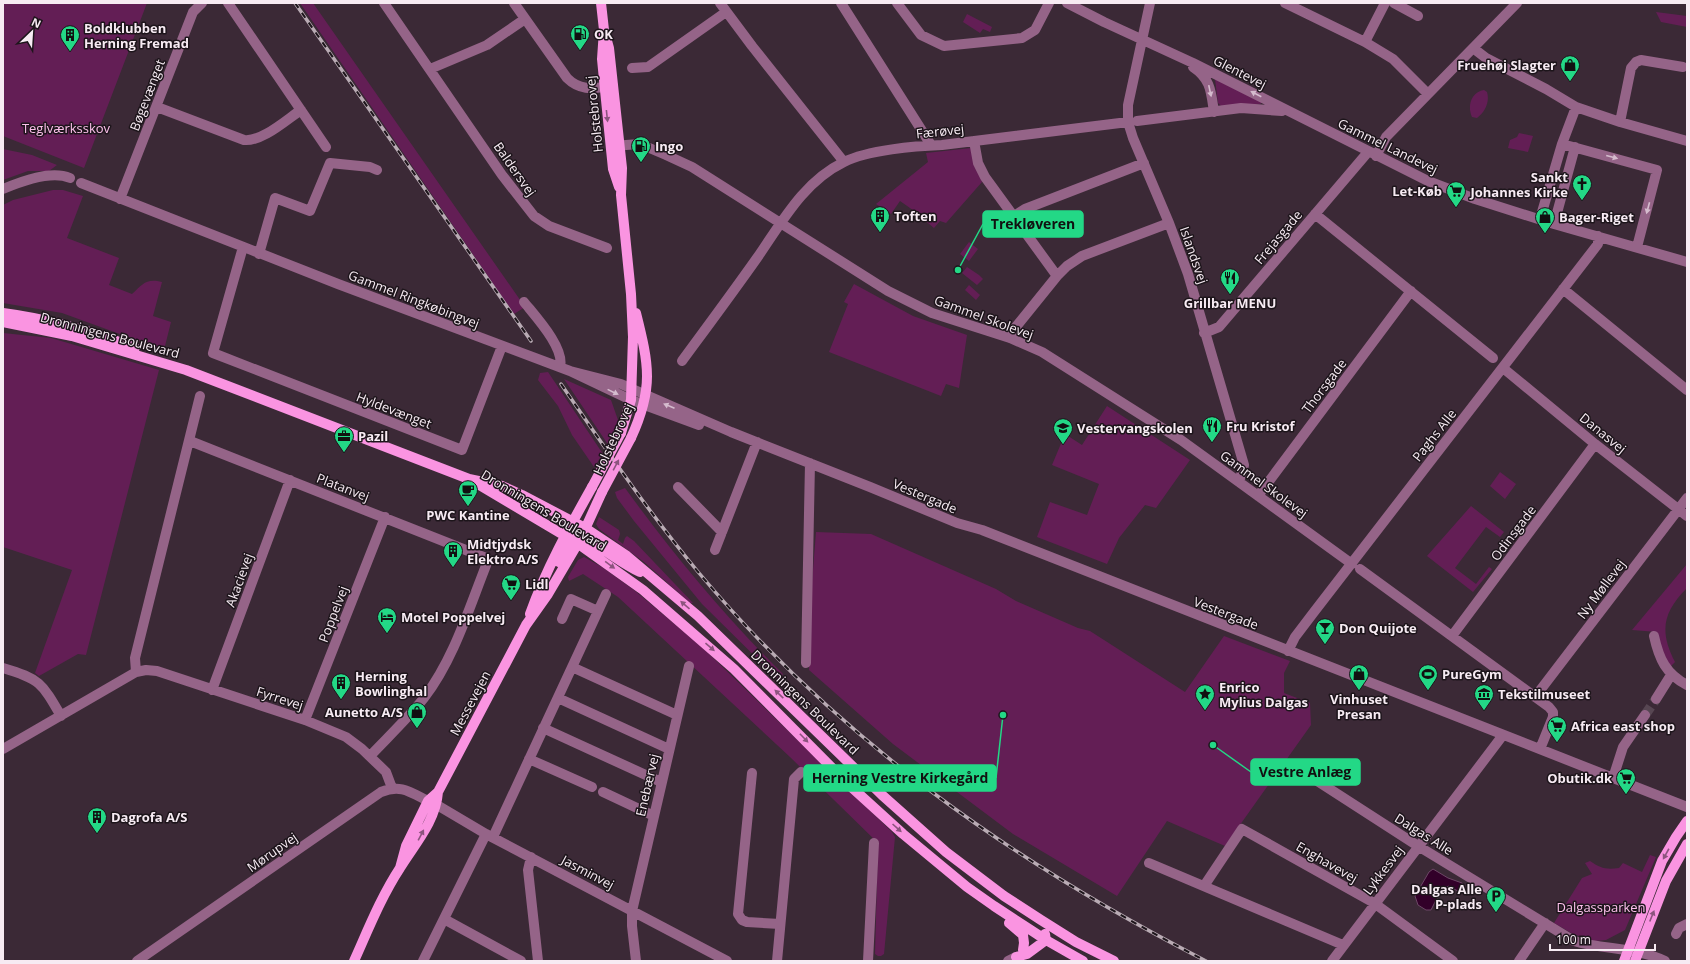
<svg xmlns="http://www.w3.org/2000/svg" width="1690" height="964" viewBox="0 0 1690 964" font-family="'Open Sans',sans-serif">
<rect width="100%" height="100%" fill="#3b2936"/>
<path fill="#631e55" d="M3,3H147L84,168L3,136Z
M300,3H313L525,307L514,314Z
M1656,12L1687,16V27L1661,22Z
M967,14L992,27L990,32L983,29L980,33L963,22Z
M1215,79L1264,101L1260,104L1222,107L1218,103Z
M1484,90L1487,92C1490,102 1485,112 1477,118L1472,117C1467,106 1471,92 1484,90Z
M1519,133L1533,136L1528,152L1508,148L1510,140L1517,137Z
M971,148L982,182L946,223L940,221L934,228L910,208L900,201L891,214L876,204L928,162L926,153Z
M3,149L32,155L57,165L49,171H28L3,180Z
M53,190H63L83,196L67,238L119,258L109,285L132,294C143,284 146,278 162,282L153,316L171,322L164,350L62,313L3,303V205L13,200Z
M969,242L978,249L969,261L960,254Z
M967,267L979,275L983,279L977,285L962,273Z
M854,284L913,316L967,335L959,388L946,384L941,396L829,352L848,304L844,302Z
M969,285L980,295L976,300L965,290Z
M3,333L51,338L159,370L86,655L78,654L39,676L35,673L72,570L3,547Z
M548,372L603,454L594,467L572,435L558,406L538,380L540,373Z
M564,379L611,400L618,420L609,446Z
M1107,406L1190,460L1156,508L1145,505L1119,538L1107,564L1037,537L1050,502L1087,515L1099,484L1052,465L1065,434L1082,445Z
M1500,472L1516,484L1505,499L1490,486Z
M625,488C673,554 725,617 783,674L779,680L702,604L634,521L617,498L615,492Z
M1471,506L1504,532L1500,537L1486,527L1455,568L1476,584L1489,567L1492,569L1473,592L1427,556Z
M599,517L619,530L620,534L618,540L623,544L625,538L627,536L634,541L693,603H690L644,562L599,529L596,524Z
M816,532L871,534L996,589L1016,601L1078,628L1090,631L1185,692L1224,636L1290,661L1284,673V693L1310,703L1311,725L1225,846L1167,821L1117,896L1013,834L893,744L809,670L812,582Z
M584,557L602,567L634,590L702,647L892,832L895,837L884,954L881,956H878L875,954L878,843L790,757L618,597L583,574L569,581L568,577L578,560Z
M1687,564V588C1663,612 1659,631 1675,662L1670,667L1661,654L1657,632L1632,630Z
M1650,855L1656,857L1625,930L1606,940L1595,941L1573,934L1554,923L1582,878L1592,874L1585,863L1590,861C1600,868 1606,870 1619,868L1623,863L1642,872Z"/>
<path fill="#320029" stroke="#6d4666" d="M1433,869L1448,878L1462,883L1464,888L1460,892L1448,886L1436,900L1431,910H1426L1418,905L1415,896L1429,872Z"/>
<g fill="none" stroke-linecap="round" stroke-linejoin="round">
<path stroke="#574652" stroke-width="10" stroke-dasharray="10 5" stroke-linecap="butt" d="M1645,715L1656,699"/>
<path stroke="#956488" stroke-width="10" d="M228,3L326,147
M384,3L502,175L534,216L549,226L607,248
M514,3L567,78C581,92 595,88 613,86
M720,3L752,46L844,162
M841,3L931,145
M897,3L921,35L944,46L1022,38L1035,30L1049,3
M1067,3L1104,22L1193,63L1428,181L1475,199L1554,224L1687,262
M1150,3L1128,105V122L1133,138L1169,223L1188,274L1244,465L1239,482
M1285,3L1365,42L1393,59L1428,94
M1394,3L1418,16
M1365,42L1385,3
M1473,48L1486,58L1546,89L1576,107L1620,122L1687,141
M1193,67C1211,79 1211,92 1214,112
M632,68L648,67L726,12
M430,69L487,45L525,19
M157,107L244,140C262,142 286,120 301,110
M1137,121L1241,108L1282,111
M1620,122L1631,68L1636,62L1641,60L1683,67
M974,141L978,163L985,177L1057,276
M1562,144L1657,170L1637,247
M612,146L640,144L666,155L692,167L722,186L888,291L932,313L1010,338L1042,352L1181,440L1352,564
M1376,156L1386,137L1517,3
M81,183L338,284L570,371L631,400L699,425
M3,189C22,181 51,170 70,178
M120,199L193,12L202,3
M1315,214L1493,358
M1014,216L1025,209L1144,163
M1540,219L1562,144L1576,107
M1554,224L1575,147
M243,247L213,353L462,450L502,346
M259,254L275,198L310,211L330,163L370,167L377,170
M1563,289L1687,390
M524,302C536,317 565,348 560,367
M1204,333L1219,327L1368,152
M1010,338L1015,328L1057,276L1067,266L1082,256L1169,223
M682,361C707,327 733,292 757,258C782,222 803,182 844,162C868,150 915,146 942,145L1128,122
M1503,368L1595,444L1687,516
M570,371L621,384L731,432L870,487L957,523L982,530L1687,807
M190,441L486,558L487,563C469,608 454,659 424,698C408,718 388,737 370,756
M678,487L722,532
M1258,496L1411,291
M715,550L757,442
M1360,569L1549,707L1553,712V717L1540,749
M562,619L571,599L598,611
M1452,636L1595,444
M1654,636C1659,659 1666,674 1687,685
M1288,651L1295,637L1314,612L1598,244V236
M806,663L810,463
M572,667L677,715
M3,668C40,679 42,683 61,716
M136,672L135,658L200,396
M212,690L290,480
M1535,697L1687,498
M558,698L669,749
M1656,699L1671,675
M305,720L385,517
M543,728L661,782
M3,749L136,672L146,670L157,671L305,720L346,737L362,749L386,772L392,788
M529,759L592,787
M1291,764L1418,846L1574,941C1604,950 1637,947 1665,961
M752,773L738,914L742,920L747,922L780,924
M1613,778L1623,747L1645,715
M603,792L654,816
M437,805L486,834L727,961
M493,837L606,594
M531,857L528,870L538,961
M1149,863L1343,945
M1204,886L1242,829L1374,903L1453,961
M444,919L521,961
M1676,934L1679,928L1687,924
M137,961L381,792C401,784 410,792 428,801
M423,961L486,834
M636,961L632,926V911L689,666
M777,961L794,779L801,772
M868,961L874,843
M1008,961L1016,957
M1332,961L1503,735
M1519,961L1545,923"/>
<path stroke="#fa94e1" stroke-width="10" d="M601,3L604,30L602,59L605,90L613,169L619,187
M604,30L609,48L622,168L621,195L631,294L633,337L631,400L621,433
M3,313C49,319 92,331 135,348
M3,322L72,336L186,370L469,479L502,486L522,495L585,528L627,556L698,616L882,795L946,852L1004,896L1041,920L1076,942L1114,961
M631,438C654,388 649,365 636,313
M476,483L577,543L643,590L734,669L848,784L903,834L967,887L994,906L1046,940L1083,961
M575,536C599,543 618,562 640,572
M559,562L573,533
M530,614C546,569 569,528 592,487
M400,868L406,846L428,801L438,792L526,625L548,594L581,538L602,492
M1009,923L1023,935L1024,943L1023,950
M1016,957L1027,954L1046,940L1045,934
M354,961C368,930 381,897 400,868C414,845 436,821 438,792
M1624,961L1662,861L1676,837L1687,821
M1635,961L1666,881L1687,844"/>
<g stroke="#b9abb4" stroke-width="3.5">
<path id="rail" d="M295,3L531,341
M561,384C605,448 649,513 699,573C839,740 1013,862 1206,961"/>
</g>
<use href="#rail" stroke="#1d151b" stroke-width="2" stroke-dasharray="6" stroke-linecap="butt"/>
<path stroke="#fa94e1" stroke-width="10" d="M592,487L621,433
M602,492L631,438"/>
</g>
<defs><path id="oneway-solid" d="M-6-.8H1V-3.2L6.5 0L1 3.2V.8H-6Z"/></defs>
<g fill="#d5bcce">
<use href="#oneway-solid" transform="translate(1210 91) rotate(78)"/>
<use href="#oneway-solid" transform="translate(1256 94) rotate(-153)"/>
<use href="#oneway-solid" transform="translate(1612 157) rotate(15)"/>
<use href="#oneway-solid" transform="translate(1648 208) rotate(105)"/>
<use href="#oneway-solid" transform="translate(613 392) rotate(26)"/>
<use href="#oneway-solid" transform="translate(669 406) rotate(-157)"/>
</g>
<g fill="#8c547e">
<use href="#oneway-solid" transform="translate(607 116) rotate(84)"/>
<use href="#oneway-solid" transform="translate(616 465) rotate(-62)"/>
<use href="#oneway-solid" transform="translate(610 565) rotate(36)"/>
<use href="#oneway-solid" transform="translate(685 605) rotate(-139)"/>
<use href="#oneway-solid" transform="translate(710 647) rotate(41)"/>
<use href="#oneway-solid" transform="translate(779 694) rotate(-136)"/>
<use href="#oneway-solid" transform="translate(804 738) rotate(46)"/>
<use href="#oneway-solid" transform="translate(897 828) rotate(42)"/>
<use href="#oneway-solid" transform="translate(421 835) rotate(-62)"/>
<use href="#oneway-solid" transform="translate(1666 854) rotate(119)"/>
<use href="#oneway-solid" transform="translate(1652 916) rotate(-68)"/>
</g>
<defs>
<g id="fuel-pin" transform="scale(1)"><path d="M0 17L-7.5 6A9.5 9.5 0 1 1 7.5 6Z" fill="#23d886" stroke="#1d151b"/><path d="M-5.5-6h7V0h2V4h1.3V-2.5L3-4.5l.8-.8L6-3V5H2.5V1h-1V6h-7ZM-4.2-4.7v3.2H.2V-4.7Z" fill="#111"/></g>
<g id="building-pin" transform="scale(1)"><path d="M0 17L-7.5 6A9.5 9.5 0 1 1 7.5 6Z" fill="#23d886" stroke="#1d151b"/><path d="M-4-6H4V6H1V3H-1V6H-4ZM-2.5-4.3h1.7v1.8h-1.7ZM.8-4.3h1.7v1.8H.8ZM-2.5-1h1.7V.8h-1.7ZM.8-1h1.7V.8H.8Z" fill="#111"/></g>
<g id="shop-pin" transform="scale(1)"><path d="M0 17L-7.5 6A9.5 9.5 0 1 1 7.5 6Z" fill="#23d886" stroke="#1d151b"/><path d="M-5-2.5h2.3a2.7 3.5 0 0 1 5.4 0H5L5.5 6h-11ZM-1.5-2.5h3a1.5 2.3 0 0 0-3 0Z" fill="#111"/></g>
<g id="church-pin" transform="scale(1)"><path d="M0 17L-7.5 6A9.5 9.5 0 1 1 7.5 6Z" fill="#23d886" stroke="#1d151b"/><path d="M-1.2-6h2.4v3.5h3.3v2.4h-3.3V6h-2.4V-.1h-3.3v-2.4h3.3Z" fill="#111"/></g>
<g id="supermarket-pin" transform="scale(1)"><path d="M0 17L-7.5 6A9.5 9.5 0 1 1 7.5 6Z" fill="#23d886" stroke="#1d151b"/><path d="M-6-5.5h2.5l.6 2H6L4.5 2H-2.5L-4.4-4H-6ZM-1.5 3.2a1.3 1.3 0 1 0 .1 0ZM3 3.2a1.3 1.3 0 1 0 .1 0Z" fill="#111"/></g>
<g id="restaurant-pin" transform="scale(1)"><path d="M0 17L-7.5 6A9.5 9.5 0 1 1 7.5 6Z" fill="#23d886" stroke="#1d151b"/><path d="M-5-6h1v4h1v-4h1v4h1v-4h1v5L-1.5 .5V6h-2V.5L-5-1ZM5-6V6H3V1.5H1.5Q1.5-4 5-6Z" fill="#111"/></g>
<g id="school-pin" transform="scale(1)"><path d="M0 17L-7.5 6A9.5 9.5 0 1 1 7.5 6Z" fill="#23d886" stroke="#1d151b"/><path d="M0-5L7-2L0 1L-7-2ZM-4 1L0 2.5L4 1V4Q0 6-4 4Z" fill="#111"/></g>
<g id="office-pin" transform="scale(1)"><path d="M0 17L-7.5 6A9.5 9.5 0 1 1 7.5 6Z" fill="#23d886" stroke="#1d151b"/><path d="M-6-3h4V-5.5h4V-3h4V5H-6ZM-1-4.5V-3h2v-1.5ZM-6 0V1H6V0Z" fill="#111"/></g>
<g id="cafe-pin" transform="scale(1)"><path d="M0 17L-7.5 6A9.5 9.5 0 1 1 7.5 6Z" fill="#23d886" stroke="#1d151b"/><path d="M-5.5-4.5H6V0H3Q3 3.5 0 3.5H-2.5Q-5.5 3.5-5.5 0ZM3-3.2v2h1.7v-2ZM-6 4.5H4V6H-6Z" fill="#111"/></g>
<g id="hotel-pin" transform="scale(1)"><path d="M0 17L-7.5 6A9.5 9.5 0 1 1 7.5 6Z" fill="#23d886" stroke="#1d151b"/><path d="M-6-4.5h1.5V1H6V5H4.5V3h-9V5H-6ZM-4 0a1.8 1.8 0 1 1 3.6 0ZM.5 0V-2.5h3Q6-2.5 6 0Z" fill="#111"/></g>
<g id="bar-pin" transform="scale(1)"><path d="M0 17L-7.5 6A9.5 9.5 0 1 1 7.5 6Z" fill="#23d886" stroke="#1d151b"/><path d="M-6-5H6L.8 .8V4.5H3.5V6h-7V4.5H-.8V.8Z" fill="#111"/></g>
<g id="stadium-pin" transform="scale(1)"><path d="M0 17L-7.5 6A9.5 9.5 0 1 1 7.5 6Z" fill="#23d886" stroke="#1d151b"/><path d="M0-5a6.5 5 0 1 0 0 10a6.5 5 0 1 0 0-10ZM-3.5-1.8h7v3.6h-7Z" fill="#111"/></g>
<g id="sight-pin" transform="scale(1)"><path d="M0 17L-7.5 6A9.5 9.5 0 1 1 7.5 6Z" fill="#23d886" stroke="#1d151b"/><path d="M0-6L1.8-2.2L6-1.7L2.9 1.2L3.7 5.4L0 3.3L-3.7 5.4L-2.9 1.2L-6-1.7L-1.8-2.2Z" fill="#111"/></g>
<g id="museum-pin" transform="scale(1)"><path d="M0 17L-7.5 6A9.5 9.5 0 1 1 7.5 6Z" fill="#23d886" stroke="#1d151b"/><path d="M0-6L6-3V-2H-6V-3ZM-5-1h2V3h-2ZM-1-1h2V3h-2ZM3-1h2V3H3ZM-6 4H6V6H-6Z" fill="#111"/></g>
<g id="parking-pin" transform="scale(1)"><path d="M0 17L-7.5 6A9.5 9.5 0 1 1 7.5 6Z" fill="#23d886" stroke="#1d151b"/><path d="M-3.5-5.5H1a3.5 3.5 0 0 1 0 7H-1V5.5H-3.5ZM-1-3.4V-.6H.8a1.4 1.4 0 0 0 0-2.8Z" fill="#111"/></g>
</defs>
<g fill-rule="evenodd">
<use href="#fuel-pin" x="580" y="34"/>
<use href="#building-pin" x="70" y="35"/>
<use href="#shop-pin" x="1570" y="65"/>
<use href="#fuel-pin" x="641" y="146"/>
<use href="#church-pin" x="1582" y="184"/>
<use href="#supermarket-pin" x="1456" y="191"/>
<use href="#building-pin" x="880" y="216"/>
<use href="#shop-pin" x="1545" y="217"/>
<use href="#restaurant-pin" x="1230" y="278"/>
<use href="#restaurant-pin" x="1212" y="426"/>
<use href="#school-pin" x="1063" y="428"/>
<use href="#office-pin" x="344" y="436"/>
<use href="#cafe-pin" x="468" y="490"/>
<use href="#building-pin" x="453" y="551"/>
<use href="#supermarket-pin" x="511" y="584"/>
<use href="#hotel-pin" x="387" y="617"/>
<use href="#bar-pin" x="1325" y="628"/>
<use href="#shop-pin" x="1359" y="674"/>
<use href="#stadium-pin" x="1428" y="674"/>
<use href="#building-pin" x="341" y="683"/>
<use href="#sight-pin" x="1205" y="694"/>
<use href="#museum-pin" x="1484" y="694"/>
<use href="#shop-pin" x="417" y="712"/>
<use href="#supermarket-pin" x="1557" y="726"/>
<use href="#supermarket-pin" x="1626" y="778"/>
<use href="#building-pin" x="97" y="817"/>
<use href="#parking-pin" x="1496" y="896"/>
</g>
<g text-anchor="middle" stroke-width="3" stroke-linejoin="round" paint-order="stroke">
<g font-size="13" font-weight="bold" fill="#f7ebf3" stroke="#1d151b" text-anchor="start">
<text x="84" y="33">Boldklubben<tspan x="84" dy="15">Herning Fremad</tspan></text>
<text x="594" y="39">OK</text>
<text x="1556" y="70" text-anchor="end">Fruehøj Slagter</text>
<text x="655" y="151">Ingo</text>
<text x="1568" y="182" text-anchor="end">Sankt<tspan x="1568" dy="15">Johannes Kirke</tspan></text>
<text x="1442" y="196" text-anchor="end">Let-Køb</text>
<text x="894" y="221">Toften</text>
<text x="1559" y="222">Bager-Riget</text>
<text x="1230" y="308" text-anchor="middle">Grillbar MENU</text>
<text x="1226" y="431">Fru Kristof</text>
<text x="1077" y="433">Vestervangskolen</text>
<text x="358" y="441">Pazil</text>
<text x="468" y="520" text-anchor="middle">PWC Kantine</text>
<text x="467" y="549">Midtjydsk<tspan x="467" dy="15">Elektro A/S</tspan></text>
<text x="525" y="589">Lidl</text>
<text x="401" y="622">Motel Poppelvej</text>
<text x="1339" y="633">Don Quijote</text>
<text x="1442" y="679">PureGym</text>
<text x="355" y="681">Herning<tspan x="355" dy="15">Bowlinghal</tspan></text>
<text x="1219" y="692">Enrico<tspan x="1219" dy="15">Mylius Dalgas</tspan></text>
<text x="1498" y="699">Tekstilmuseet</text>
<text x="1359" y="704" text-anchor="middle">Vinhuset<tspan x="1359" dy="15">Presan</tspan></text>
<text x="403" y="717" text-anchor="end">Aunetto A/S</text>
<text x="1571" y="731">Africa east shop</text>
<text x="1612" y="783" text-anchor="end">Obutik.dk</text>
<text x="111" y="822">Dagrofa A/S</text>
<text x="1482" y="894" text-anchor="end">Dalgas Alle<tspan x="1482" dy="15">P-plads</tspan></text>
</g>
<g font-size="13" fill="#f7ebf3" stroke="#1d151b">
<text transform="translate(1240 72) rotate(27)" y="5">Glentevej</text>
<text transform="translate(147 95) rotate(-69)" y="5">Bøgevænget</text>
<text transform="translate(594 114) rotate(-96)" y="5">Holstebrovej</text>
<text transform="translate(940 131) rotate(-6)" y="5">Færøvej</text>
<text transform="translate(1388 146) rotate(26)" y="5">Gammel Landevej</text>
<text transform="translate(515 169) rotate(55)" y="5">Baldersvej</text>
<text transform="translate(1278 237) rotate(-50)" y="5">Frejasgade</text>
<text transform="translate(1194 255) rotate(71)" y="5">Islandsvej</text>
<text transform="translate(414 299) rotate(21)" y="5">Gammel Ringkøbingvej</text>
<text transform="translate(984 317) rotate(20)" y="5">Gammel Skolevej</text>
<text transform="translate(110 335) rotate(15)" y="5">Dronningens Boulevard</text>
<text transform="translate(1324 386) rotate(-53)" y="5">Thorsgade</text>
<text transform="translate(394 410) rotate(21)" y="5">Hyldevænget</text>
<text transform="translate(1603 433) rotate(39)" y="5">Danasvej</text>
<text transform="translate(1434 435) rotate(-52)" y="5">Paghs Alle</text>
<text transform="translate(613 439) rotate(-65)" y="5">Holstebrovej</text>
<text transform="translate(1264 484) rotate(36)" y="5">Gammel Skolevej</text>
<text transform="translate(343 487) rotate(21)" y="5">Platanvej</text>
<text transform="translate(925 496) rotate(23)" y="5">Vestergade</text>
<text transform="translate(544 510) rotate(31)" y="5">Dronningens Boulevard</text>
<text transform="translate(1513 533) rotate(-53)" y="5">Odinsgade</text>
<text transform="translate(239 580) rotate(-70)" y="5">Akacievej</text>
<text transform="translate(1601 589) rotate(-53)" y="5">Ny Møllevej</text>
<text transform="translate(1226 613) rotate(21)" y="5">Vestergade</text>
<text transform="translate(333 614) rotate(-69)" y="5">Poppelvej</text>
<text transform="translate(280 698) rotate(18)" y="5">Fyrrevej</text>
<text transform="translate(805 702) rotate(44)" y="5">Dronningens Boulevard</text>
<text transform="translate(470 703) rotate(-62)" y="5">Messevejen</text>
<text transform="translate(647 785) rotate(-77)" y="5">Enebærvej</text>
<text transform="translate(1424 834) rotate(32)" y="5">Dalgas Alle</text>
<text transform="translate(272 852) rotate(-35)" y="5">Mørupvej</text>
<text transform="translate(1327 862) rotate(30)" y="5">Enghavevej</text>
<text transform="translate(1383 870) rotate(-53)" y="5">Lykkesvej</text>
<text transform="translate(588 872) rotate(28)" y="5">Jasminvej</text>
</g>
<g font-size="13" fill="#fdc0ec" stroke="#1d151b">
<text x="66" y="133">Teglværksskov</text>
<text x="1601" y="912">Dalgassparken</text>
</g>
</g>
<path fill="none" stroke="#23d886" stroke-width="1.5" d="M958 270L983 224M1213 745L1251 772M1003 715L996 778"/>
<g fill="#23d886" stroke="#1d151b" stroke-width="1.5">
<circle cx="958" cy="270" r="4"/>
<circle cx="1213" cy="745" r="4"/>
<circle cx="1003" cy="715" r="4"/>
</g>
<g fill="#23d886" stroke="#23d886" stroke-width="1.5">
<rect x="983" y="211" width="100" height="26" rx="4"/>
<rect x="1251" y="759" width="109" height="26" rx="4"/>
<rect x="804" y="765" width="192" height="26" rx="4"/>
</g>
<g font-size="14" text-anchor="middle" font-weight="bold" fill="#111">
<text x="1033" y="229">Trekløveren</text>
<text x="1305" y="777">Vestre Anlæg</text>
<text x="900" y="783">Herning Vestre Kirkegård</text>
</g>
<rect width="1690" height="964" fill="none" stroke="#f7ebf3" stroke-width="8"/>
<g transform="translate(32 32) rotate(25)" stroke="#1d151b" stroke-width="3" paint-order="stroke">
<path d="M0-3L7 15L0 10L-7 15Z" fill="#f7ebf3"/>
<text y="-6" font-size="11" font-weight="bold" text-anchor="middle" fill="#f7ebf3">N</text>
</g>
<path d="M1550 944v6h105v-6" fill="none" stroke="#f7ebf3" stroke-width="2"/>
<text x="1556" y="944" font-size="12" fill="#f7ebf3" stroke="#1d151b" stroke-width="3" paint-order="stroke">100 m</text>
</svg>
